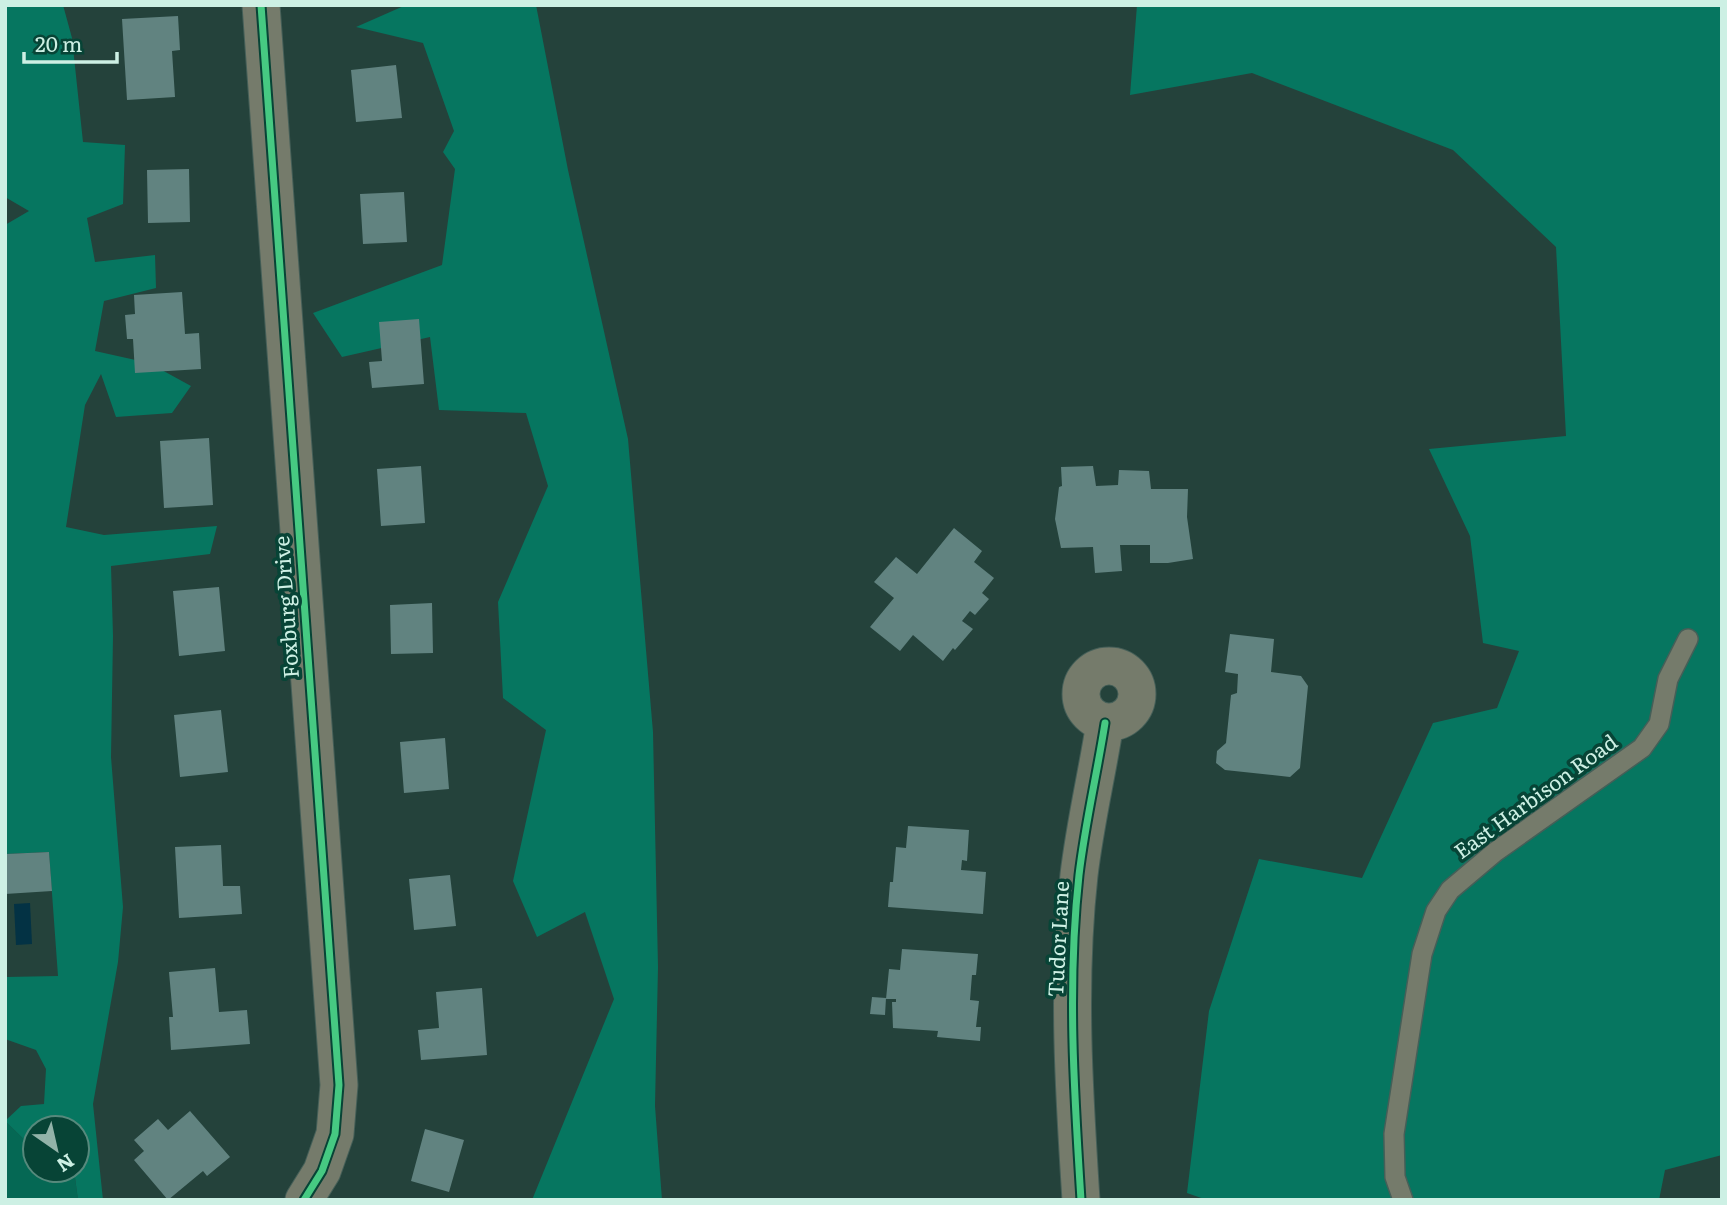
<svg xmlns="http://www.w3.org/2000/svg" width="1727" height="1205" viewBox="0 0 1727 1205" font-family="Literata,serif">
<rect width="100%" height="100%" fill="#24423b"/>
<path fill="#056854" d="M5,1121L35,1150V1170H74L78,1200H5Z"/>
<path fill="#067660" d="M5,5H63L72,38L83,142L125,145L123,204L87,218L95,262L155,255L156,288L104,301L95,351L149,363L191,386L172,413L116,417L101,374L85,405L66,527L104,535L217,526L210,554L111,566L113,636L111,757L123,907L118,962L93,1104L103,1200H78L74,1170H77V1128H35V1150L5,1121L21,1106L44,1104L46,1069L36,1050L5,1039L6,977L58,976L49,852L5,854V225L29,211L5,197Z
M406,5H536L568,170L628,439L653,732L658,967L655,1106L662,1200H532L614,999L585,912L537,937L513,881L546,730L503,698L498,602L548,486L526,413L439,410L430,337L342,357L313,313L442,265L455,169L443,152L454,131L423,43L356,27Z
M1137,5H1722V1155L1665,1170L1659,1200H1207L1187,1193L1209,1011L1259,859L1362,878L1433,723L1497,708L1519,651L1483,643L1470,536L1429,449L1566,436L1556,247L1453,150L1252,73L1130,95Z"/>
<path fill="#033244" d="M30,903L32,944L16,945L14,904Z"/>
<path fill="#618380" d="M178,16L180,50L172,51L175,97L127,100L122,19Z
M396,65L402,118L356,122L351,70Z
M189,169L190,222L148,223L147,170Z
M404,192L407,242L363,244L360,194Z
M182,292L185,334L199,333L201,369L135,373L133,339H127L125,315L135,314L134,295Z
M419,319L424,384L372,388L369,362L382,361L379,322Z
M209,438L213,505L164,508L160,441Z
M421,466L425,523L381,526L377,469Z
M1093,466L1096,486L1118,485L1119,470L1149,471L1151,489H1188L1187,517L1193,559L1168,563H1150V545H1120L1122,571L1095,573L1093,547L1061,548L1055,519L1059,487L1062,486L1061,467Z
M954,528L982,551L974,562L994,578L982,593L989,599L975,615L970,611L962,621L973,629L955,650L953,648L943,661L913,635L900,651L870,627L894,598L874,582L896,557L917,574Z
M219,587L225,651L179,656L173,591Z
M432,603L433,653L391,654L390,605Z
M1230,634L1274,639L1271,672L1301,676L1308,686L1300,768L1290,777L1225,770L1216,763L1217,751L1226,743L1231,695L1237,693L1238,674L1225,672Z
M221,710L228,772L180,777L174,715Z
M445,738L449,789L404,793L400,742Z
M908,826L969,830L967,861L962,860L961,870L986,872L983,914L888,907L890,882H893L896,847L906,848Z
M221,845L223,886H240L242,914L179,918L175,847Z
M49,852L52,891L5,894V854Z
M450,875L456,926L414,930L409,879Z
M902,949L978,954L976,975H972L970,1000L979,1001L976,1027H981L980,1041L937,1037L938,1031L893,1028L892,1002H896V999H886L889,969L900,970Z
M215,968L219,1012L247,1010L250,1044L171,1050L169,1017H173L169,972Z
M482,988L487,1055L421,1060L418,1030L439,1028L436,992Z
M872,997L886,998L885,1015L870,1014Z
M190,1111L230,1157L207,1176L203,1171L168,1200L134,1160L144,1151L134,1140L158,1119L168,1130Z
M425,1129L464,1140L449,1192L411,1181Z"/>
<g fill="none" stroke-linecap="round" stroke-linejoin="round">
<g stroke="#455f58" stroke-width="22">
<path id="service" d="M1403,1200L1395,1177L1394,1134L1422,954L1436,911L1450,890L1495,852L1642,748L1659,724L1668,679L1688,639"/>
</g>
<g stroke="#455f58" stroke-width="39">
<path id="minor" d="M261,5L339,1085L335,1134L322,1171L304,1200
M1081 694a28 28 0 1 1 56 0a28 28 0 1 1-56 0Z
M1081,1200C1074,1092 1067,983 1079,875C1085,824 1097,774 1105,723"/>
</g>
<use href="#service" stroke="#757b6b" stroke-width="19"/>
<use href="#minor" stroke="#757b6b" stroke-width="37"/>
<g stroke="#074436" stroke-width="11">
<path id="cycleway" d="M261,5L339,1085L335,1134L322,1171L304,1200
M1081,1200C1074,1092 1067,983 1079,875C1085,824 1097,774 1105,723"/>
</g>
<use href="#cycleway" stroke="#46c982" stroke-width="7"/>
</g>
<g text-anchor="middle" stroke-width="7" stroke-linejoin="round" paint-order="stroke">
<g font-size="21" fill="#cdf0e4" stroke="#074436">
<text transform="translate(287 607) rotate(-94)" y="7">Foxburg Drive</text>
<text transform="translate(1536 797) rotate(-36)" y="7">East Harbison Road</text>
<text transform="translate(1059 939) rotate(-87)" y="7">Tudor Lane</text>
</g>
</g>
<rect width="1727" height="1205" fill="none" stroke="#cdf0e4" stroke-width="14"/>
<g transform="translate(56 1149) rotate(146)"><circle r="33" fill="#074436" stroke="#56897c" stroke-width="2"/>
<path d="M0-5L12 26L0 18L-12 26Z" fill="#92b3a9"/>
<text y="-10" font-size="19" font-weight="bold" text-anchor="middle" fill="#cdf0e4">N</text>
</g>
<path d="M24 52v10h93v-10" fill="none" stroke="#cdf0e4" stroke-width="3.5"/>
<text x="35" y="52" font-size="21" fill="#cdf0e4" stroke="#074436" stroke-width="5" paint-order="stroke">20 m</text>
</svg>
